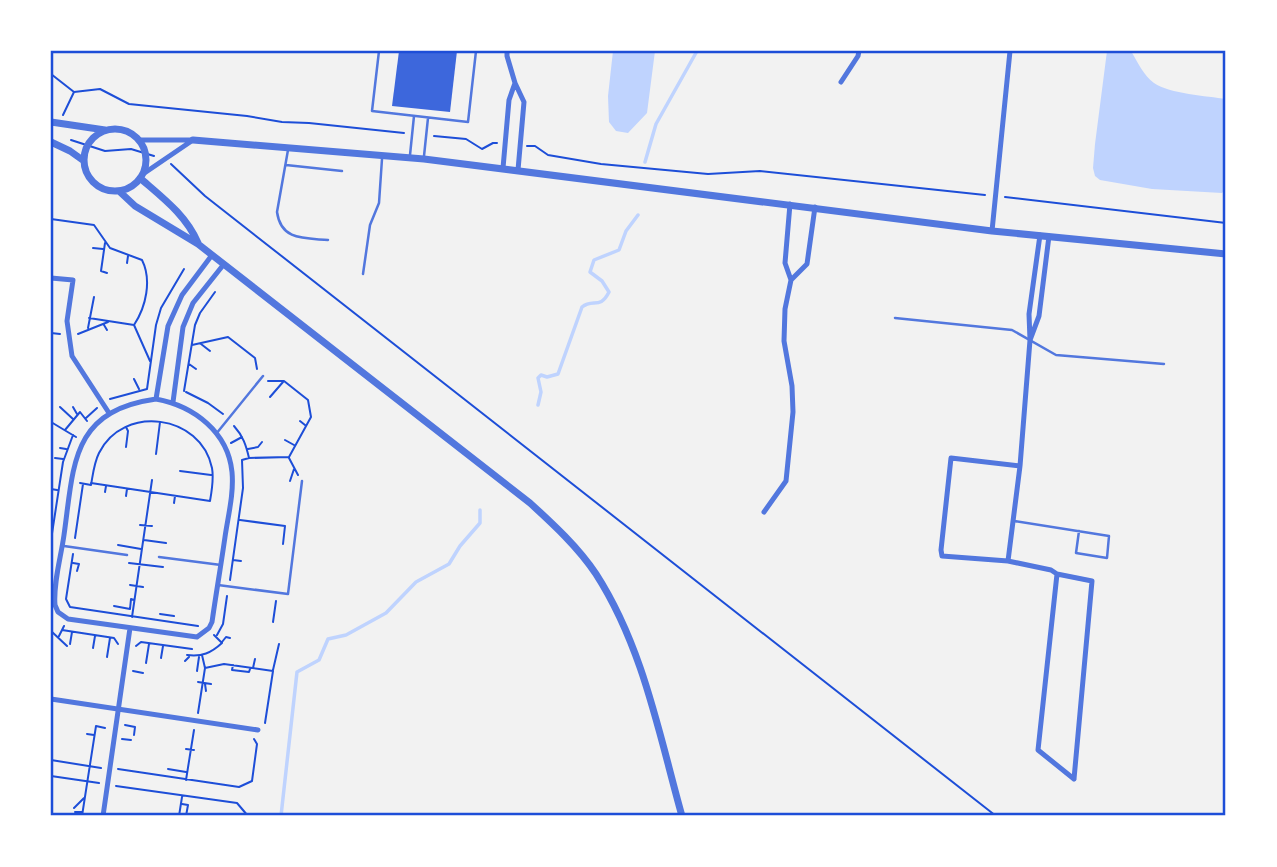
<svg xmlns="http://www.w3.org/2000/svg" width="1277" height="867" viewBox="0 0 1277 867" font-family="Lato,sans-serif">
<rect width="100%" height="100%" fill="#f2f2f2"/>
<path fill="#bfd3fe" d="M613,51H655L647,113L628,133L616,131L609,122L608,96Z
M1107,51H1131C1137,61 1144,76 1154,83C1170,94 1207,96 1226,99V189L1222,193L1152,189L1100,180L1095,176L1093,168L1095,144Z"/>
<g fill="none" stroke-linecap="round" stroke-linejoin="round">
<path stroke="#bfd3fe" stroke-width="3.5" d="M645,162L656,124L697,51
M538,405L541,392L538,378L541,375L547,377L558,374L582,307C593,298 600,310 609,292L602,281L590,272L594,260L619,250L626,231L638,215
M281,816L297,672L319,660L328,639L346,635L386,613L416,582L449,564L460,546L480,523V510"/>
</g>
<path fill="#3d67dc" d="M399,51H457L450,112L392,106Z"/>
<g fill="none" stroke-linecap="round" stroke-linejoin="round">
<path stroke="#1d4ed8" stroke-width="2" d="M51,74L74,92L63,115
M74,92L100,89L129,104L247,116L282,122L309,123L404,133
M434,136L466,139L482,149L493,143H497
M71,140L105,151L131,149L154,156
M527,146H535L548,155L601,164L708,174L760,171L985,195
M171,164L205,196L996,816
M1005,197L1226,223
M51,219L94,225L110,248L142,260C152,280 146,307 134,325
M105,243L101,271L107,273
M93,248L103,249
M127,263L128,256
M89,318L134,325L150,361
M104,325L107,330
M88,328L94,297
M51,333L60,334
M78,334L108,322
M201,344L210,351
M192,345L228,337L255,358L257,369
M189,364L196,369
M134,379L139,389
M184,391L195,325L200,313L215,292
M186,392L208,403L223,414
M270,397L283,382
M110,399L147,389L156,325L161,308L184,269
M60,407L73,419
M73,407L77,414
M86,418L97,408
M300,421L305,425
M51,422L76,437
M234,426C243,436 246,445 249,458L242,460
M65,430L80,412L87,421
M285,440L294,445
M231,443L242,437
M126,447L128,431L126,427
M60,448L66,449
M248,449L258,447L262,442
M156,454L160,422
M55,458L63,459
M249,458L289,457L311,417L308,400L284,381H268
M289,458L298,475
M180,471L211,475
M290,481L294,469
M80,483L91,485C93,474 94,463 99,453C123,404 201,414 212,468C214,479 212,490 210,501L91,483
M51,489L57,490
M105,492L106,486
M126,496L127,489
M174,503L175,496
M240,520L285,526L283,544
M140,525L152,526
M75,538L83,484
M51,540L63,462L73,435
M144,540L166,543
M118,545L141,549
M73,554L66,599L70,607L198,626
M233,560L241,561
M73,563L79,564L77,571
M129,563L163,567
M230,580L243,488L242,460
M130,585L143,587
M114,606L130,609L131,599L134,600
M160,614L174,616
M132,617L152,480
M273,622L276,601
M62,630L114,638L118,644
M51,631L67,646
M217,635L223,624L227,596
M59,636L64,626
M222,642L226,637L230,638
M70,644L72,632
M136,646L141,642L192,649
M93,648L95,636
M187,655C202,657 211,653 222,643L214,635
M107,657L110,638
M161,658L163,646
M51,659H52
M185,661L189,657
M146,663L149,644
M233,665L232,670L249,672L250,669
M205,668L224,664L273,671L265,723
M253,668L255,659
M273,670L279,644
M133,671L143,673
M197,671L199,657
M198,682L211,684
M205,684L206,691
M198,713L205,668L202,655
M125,725L135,727L134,735
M87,734L94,735
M122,739L131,740
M186,749L194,750
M51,760L101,768
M118,769L239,787L252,781L257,744L254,739
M168,769L186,772
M51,776L99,783
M186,780L194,730
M116,786L237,803L248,816
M182,804L188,805L186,816
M74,808L84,798
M75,812H82
M82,816L96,726L105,728
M179,816L182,797"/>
<path stroke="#5277de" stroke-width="2.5" d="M379,51L372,111L468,122L476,51
M288,150L277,212C281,241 305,238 328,240
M410,155L414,116
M424,156L428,118
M286,165L342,171
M363,274L370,225L379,203L382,159
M895,318L1012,330L1056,355L1164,364
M216,434L263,376
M1014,521L1109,536L1107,558L1076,553L1079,531
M64,546L127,555
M159,557L221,565
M218,585L288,594L302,481"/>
<path stroke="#5277de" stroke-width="5" d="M507,51V56L515,83
M841,82L858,56L859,51
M139,140H193
M503,168L509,100L515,83L524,102L518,170
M143,174L193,140
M992,231L1010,51
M1040,235L1029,314L1030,340L1039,316L1049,236
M51,278L73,280L67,321L72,356L109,413
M791,280L807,264L815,207
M156,399C194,406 228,432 232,472C234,494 228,516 225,537C221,565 216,594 212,622L209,628L197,637L68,619L58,612L55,605C53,583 61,557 64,535C74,464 71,411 156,399Z
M156,399L168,326L182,295L212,255
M173,402L183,327L193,303L224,264
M1020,466L951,458L941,550L942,556L1008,561L1051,570L1057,574L1092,581L1074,779
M764,512L786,481L793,412L792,386L784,341L785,309L791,280L785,263L790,204
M1008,561L1020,466L1030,340
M1057,574L1038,750L1074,779
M51,699L258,730
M103,816L130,628"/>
<path stroke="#5277de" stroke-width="7" d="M51,122L105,130
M84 160a31 31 0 1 1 62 0a31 31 0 1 1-62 0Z
M193,140L424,159L992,231L1226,254
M51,142L70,151L84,161
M140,178C163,198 186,215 198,243
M119,191L135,206L198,244L530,503C553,524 578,547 596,574C643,647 659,734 682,816"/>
</g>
<rect width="1277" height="867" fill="none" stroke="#ffffff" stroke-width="105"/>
<rect x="52" y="52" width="1172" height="762" fill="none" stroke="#1d4ed8" stroke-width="2.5"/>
</svg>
